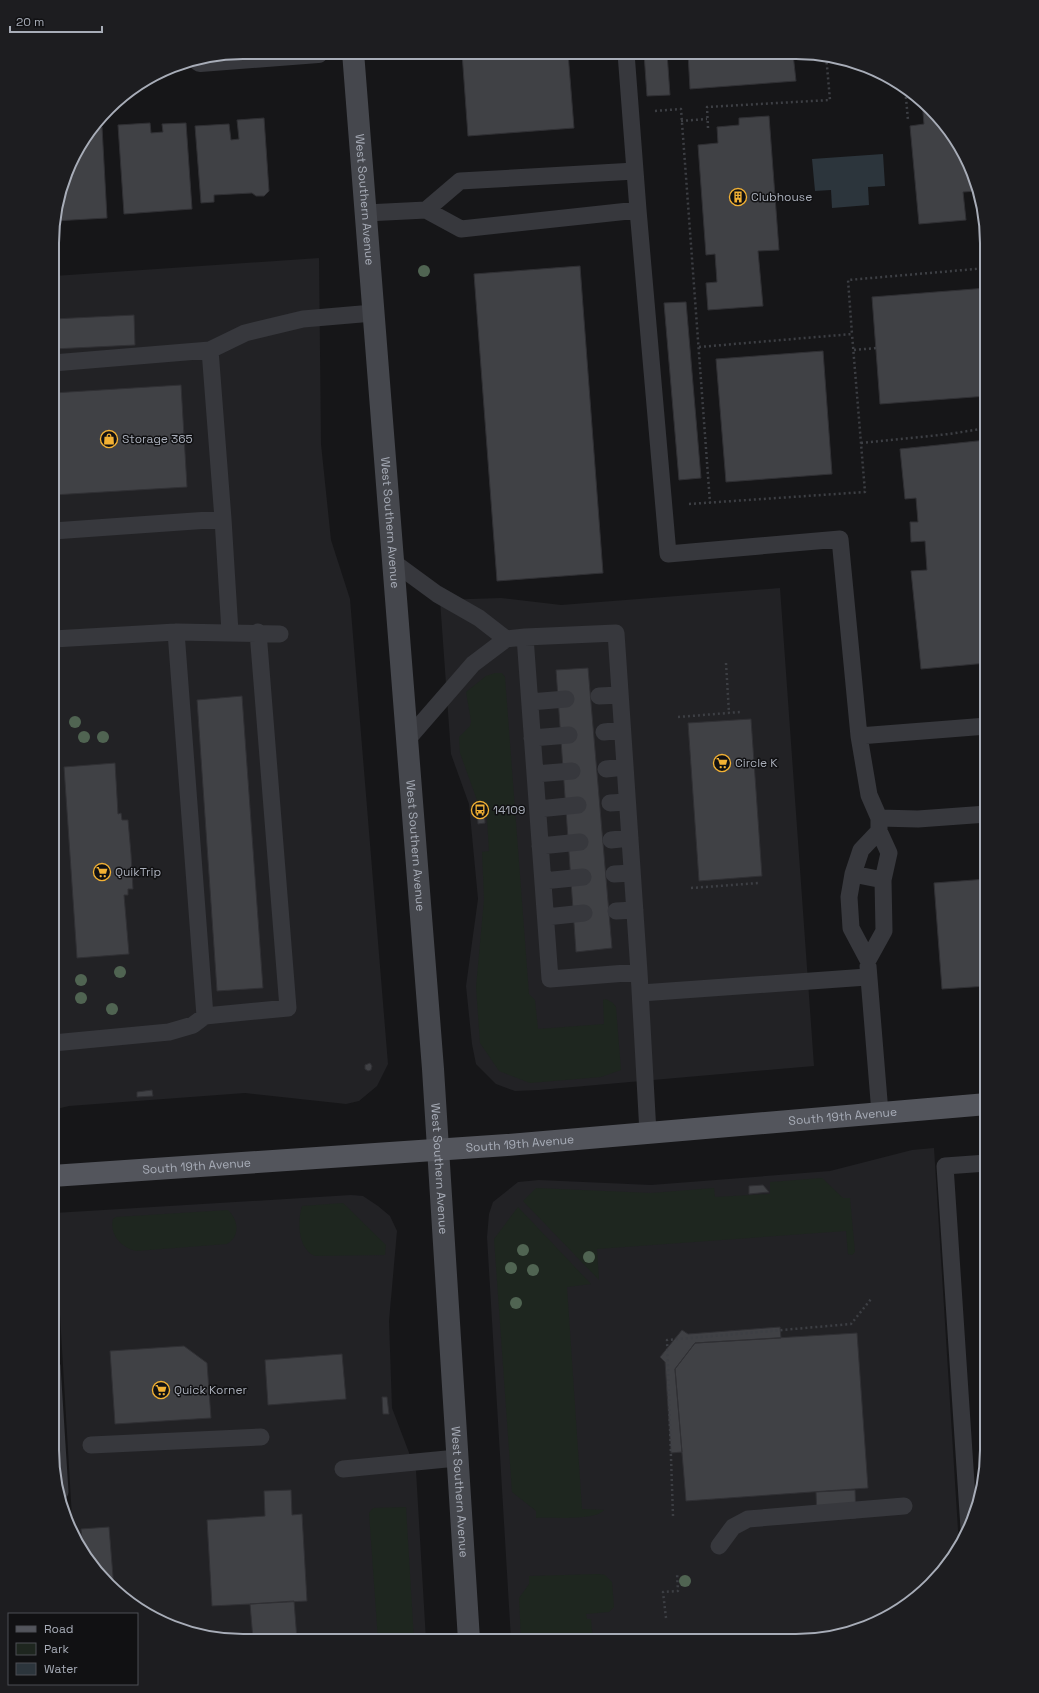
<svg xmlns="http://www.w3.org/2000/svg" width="1039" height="1693" viewBox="0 0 1039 1693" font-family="'Space Grotesk',sans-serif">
<rect width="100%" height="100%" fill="#161618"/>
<path fill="#222225" d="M319,258L321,444L331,540L350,599L388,1064L377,1086L359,1101L346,1104L245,1093L69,1106L52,1110L54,276Z
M780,588L814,1066L539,1090L515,1091L496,1084L476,1064L472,1044L466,986L478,899L469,804L451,754L440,600L501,598L561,605Z
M934,1148L959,1546L948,1566L912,1602L869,1627L796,1641L511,1640L487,1237L489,1214L493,1202L518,1182L539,1180L651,1185L830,1171L912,1150Z
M351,1195L363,1196L378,1206L390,1216L397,1231L389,1321L392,1408L416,1471L426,1640L218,1639L170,1627L127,1602L92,1566L73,1535L54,1213Z"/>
<path fill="#1e261f" d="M495,673H502L505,677L529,994L535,1000L538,1029L604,1024L603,1000L606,999L613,1003L616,1007L621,1070L601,1077L530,1083L499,1071L480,1043L476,987L484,899L482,852L489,851L486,803H478L460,753L459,737L470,726L471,721L466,692L486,676Z
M822,1178L843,1198H850L855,1252L852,1255L848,1254L846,1231L597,1249L599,1280L523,1201L536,1188L651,1193L714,1188L715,1197L770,1194V1182Z
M343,1203L386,1245L385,1255L315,1256C298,1249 297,1222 302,1206Z
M518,1207L591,1284L567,1287L582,1509L604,1510C596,1521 550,1517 536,1518V1511L512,1492L494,1239Z
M228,1210C239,1221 240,1236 227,1244L136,1251C122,1248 109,1235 113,1219L116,1217Z
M406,1507L414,1640H378L369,1513L373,1508Z
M599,1574L605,1575L612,1582L614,1607L609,1612L586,1614L587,1619H591L593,1640H521L519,1598L529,1584V1576Z"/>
<path fill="#2c353c" d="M883,154L885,186L868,187L869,205L832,208L831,190L815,191L812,159Z"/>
<path fill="#404145" stroke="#303034" d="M462,53H568L574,128L468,136Z
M644,53H667L670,95L647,96Z
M688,53L793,54L796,81L690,89Z
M922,101L948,127L973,170L977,191L963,192L966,220L919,224L910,126L924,124Z
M769,116L779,250L758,251L763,306L708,310L706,283L717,282L715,254L706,255L698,145L718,143L717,127L739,125V118Z
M264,118L269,191L264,196H256L252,193L214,195V202L201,203L195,126L229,124L231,140L239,139L237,120Z
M150,123L151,133L163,132L162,124L186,123L192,209L124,214L118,125Z
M102,127L107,218L54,221L72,158L95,128Z
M580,266L603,573L497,581L474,274Z
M987,288V396L880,404L872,297Z
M686,302L701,478L679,480L664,303Z
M134,315L135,345L53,349V319Z
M823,351L832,474L726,482L716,359Z
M181,385L187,487L53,495V393Z
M987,440V663L921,669L911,571L927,570L925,541L911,542L910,522H918L916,498L905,499L900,449Z
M588,668L612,948L576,952L556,670Z
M242,696L263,988L217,991L197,700Z
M751,719L762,876L699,881L688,723Z
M115,763L118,814L121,813L122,820H128L131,854L133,889H128V895H124L129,954L77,958L64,767Z
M484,804L485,823L478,824L477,809Z
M987,879V986L942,989L934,883Z
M370,1063L372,1066L371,1070L368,1071L365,1069V1065Z
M152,1090L153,1096L137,1097V1092Z
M763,1185L769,1192L749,1194V1186Z
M780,1327L781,1338L695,1343L675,1369L682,1452L671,1453L665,1362L660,1357L682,1330L688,1334Z
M857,1333L868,1488L686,1501L675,1369L695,1343Z
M184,1346L207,1363L211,1418L115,1424L110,1351Z
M342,1354L346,1399L268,1405L265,1360Z
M382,1397H387L389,1414H383Z
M291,1490L292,1515L302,1514L307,1601L212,1606L207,1520L265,1516L264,1491Z
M855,1490L856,1518L817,1520L816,1492Z
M109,1527L114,1589L92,1566L83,1551L81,1529Z
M294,1601L297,1640L253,1639L250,1604Z"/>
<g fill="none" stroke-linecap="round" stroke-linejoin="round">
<path stroke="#3d3f44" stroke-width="2.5" stroke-dasharray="2 3" stroke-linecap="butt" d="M905,87L908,120
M655,111L681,109L710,503
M681,121L707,119
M708,128L707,107L830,100L826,55
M699,347L852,334L848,280L987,268
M854,350L876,348
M861,443L949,434L987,428
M689,504L865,492L852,334
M726,663L729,713
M678,717L740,712
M691,888L759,883
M673,1516L667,1340L851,1324L871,1299
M666,1618L663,1592L678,1591L677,1573"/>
<path stroke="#37383d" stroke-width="17" d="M626,53L638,210L668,554L840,539L859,736L869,795L879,818V831L889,853L883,880L884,931L868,960L851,928L849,897L853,874L861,850L879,831
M426,210L460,181L635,171
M366,213L426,210L461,229L638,210
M53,363L210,350
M53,531L223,519
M392,561L437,594L479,618L506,639
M230,632L223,519L210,350L245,333L303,319L373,313
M53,639L176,632L280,634
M599,696L620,695
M530,702L566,699
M604,732L622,730
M859,736L987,726
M532,738L569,735
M407,740L473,664L506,639L525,637
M606,769L625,767
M535,774L572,771
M610,803L627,802
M538,809L578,805
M879,818L918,819L987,814
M611,840L630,838
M540,846L580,842
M614,874L632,873
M853,874L883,880
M543,881L583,877
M616,911L635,910
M546,917L584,913
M868,966L880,1113
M639,972L616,633L525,637L550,979L639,972L648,1133
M641,993L867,977
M205,1016L288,1008L258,632
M53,1043L169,1032L193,1025L205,1016L176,632
M52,1366L60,1492
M91,1445L261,1437
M343,1469L457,1458
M969,1528L945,1166L987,1163
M719,1546L733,1527L748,1519L904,1506"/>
<path stroke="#37383d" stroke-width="22" d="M200,61L318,52"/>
<path stroke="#45474d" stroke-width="22" id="s1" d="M353,52L433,1069L469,1640"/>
<path stroke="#53555c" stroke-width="22" id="s2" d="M52,1176L507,1145L987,1104"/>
</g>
<g fill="#506452">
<circle cx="424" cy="271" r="6"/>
<circle cx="75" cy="722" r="6"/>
<circle cx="84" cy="737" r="6"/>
<circle cx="103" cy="737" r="6"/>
<circle cx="120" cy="972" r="6"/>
<circle cx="81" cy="980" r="6"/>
<circle cx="81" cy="998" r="6"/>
<circle cx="112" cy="1009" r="6"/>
<circle cx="523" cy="1250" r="6"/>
<circle cx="589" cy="1257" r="6"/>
<circle cx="511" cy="1268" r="6"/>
<circle cx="533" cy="1270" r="6"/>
<circle cx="516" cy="1303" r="6"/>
<circle cx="685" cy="1581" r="6"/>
</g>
<defs>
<g id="building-ring" transform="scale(0.9)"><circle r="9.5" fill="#111113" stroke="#f2b134" stroke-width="1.5"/><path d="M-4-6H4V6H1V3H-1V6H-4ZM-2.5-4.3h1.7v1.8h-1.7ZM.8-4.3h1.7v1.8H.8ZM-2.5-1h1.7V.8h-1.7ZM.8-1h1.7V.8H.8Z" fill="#f2b134"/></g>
<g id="shop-ring" transform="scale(0.9)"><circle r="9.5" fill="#111113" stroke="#f2b134" stroke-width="1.5"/><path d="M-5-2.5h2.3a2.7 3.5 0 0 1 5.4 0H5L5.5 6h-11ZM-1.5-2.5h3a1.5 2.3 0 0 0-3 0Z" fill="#f2b134"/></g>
<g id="supermarket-ring" transform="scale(0.9)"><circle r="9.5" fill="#111113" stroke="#f2b134" stroke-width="1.5"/><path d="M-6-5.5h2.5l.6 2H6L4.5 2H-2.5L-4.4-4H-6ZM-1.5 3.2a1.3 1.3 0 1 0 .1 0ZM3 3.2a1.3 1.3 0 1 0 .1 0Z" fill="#f2b134"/></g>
<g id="bus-ring" transform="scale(0.9)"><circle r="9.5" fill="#111113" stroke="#f2b134" stroke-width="1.5"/><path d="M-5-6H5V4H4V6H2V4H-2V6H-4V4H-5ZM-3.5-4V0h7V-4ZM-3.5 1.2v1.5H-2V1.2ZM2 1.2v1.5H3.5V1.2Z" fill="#f2b134"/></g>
</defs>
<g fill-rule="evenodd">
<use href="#building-ring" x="738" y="197"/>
<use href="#shop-ring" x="109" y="439"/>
<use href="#supermarket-ring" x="722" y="763"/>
<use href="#bus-ring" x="480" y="810"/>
<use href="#supermarket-ring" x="102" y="872"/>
<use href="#supermarket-ring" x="161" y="1390"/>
</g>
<g text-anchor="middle" stroke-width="3" stroke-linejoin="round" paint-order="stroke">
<g font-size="12" fill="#a8adb8" stroke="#111113" text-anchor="start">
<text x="751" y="201">Clubhouse</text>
<text x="122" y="443">Storage 365</text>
<text x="735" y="767">Circle K</text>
<text x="493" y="814">14109</text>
<text x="115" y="876">QuikTrip</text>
<text x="174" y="1394">Quick Korner</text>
</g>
<g font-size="12" fill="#a8adb8" stroke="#111113">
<text dy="4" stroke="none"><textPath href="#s1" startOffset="148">West Southern Avenue</textPath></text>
<text dy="4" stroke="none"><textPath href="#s1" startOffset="472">West Southern Avenue</textPath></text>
<text dy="4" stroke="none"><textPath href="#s1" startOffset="796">West Southern Avenue</textPath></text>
<text dy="4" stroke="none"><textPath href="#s2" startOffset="793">South 19th Avenue</textPath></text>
<text dy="4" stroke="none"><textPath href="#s2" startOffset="469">South 19th Avenue</textPath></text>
<text dy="4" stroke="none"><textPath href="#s2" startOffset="145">South 19th Avenue</textPath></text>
<text dy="4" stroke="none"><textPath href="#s1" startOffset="1120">West Southern Avenue</textPath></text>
<text dy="4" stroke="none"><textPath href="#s1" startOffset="1444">West Southern Avenue</textPath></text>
</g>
</g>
<path d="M0 0H1039V1693H0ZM243 59H796A184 184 0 0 1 980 243V1450A184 184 0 0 1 796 1634H243A184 184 0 0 1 59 1450V243A184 184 0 0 1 243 59Z" fill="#1d1d20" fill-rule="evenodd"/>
<path fill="none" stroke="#a8adb8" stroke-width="2" d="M243 59H796A184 184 0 0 1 980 243V1450A184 184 0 0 1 796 1634H243A184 184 0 0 1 59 1450V243A184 184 0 0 1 243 59Z"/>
<rect x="8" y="1613" width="130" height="72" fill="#111113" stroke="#4d4f55"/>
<rect x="16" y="1626" width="20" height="6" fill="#53555c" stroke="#4d4f55"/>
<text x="44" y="1633" font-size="12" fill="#a8adb8">Road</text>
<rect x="16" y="1643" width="20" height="12" fill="#1e261f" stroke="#4d4f55"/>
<text x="44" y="1653" font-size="12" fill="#a8adb8">Park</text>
<rect x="16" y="1663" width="20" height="12" fill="#2c353c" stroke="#4d4f55"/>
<text x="44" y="1673" font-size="12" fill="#a8adb8">Water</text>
<path d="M10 26v6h92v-6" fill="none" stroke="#a8adb8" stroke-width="2"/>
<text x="16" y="26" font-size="12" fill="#a8adb8" stroke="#111113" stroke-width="3" paint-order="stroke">20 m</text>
</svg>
